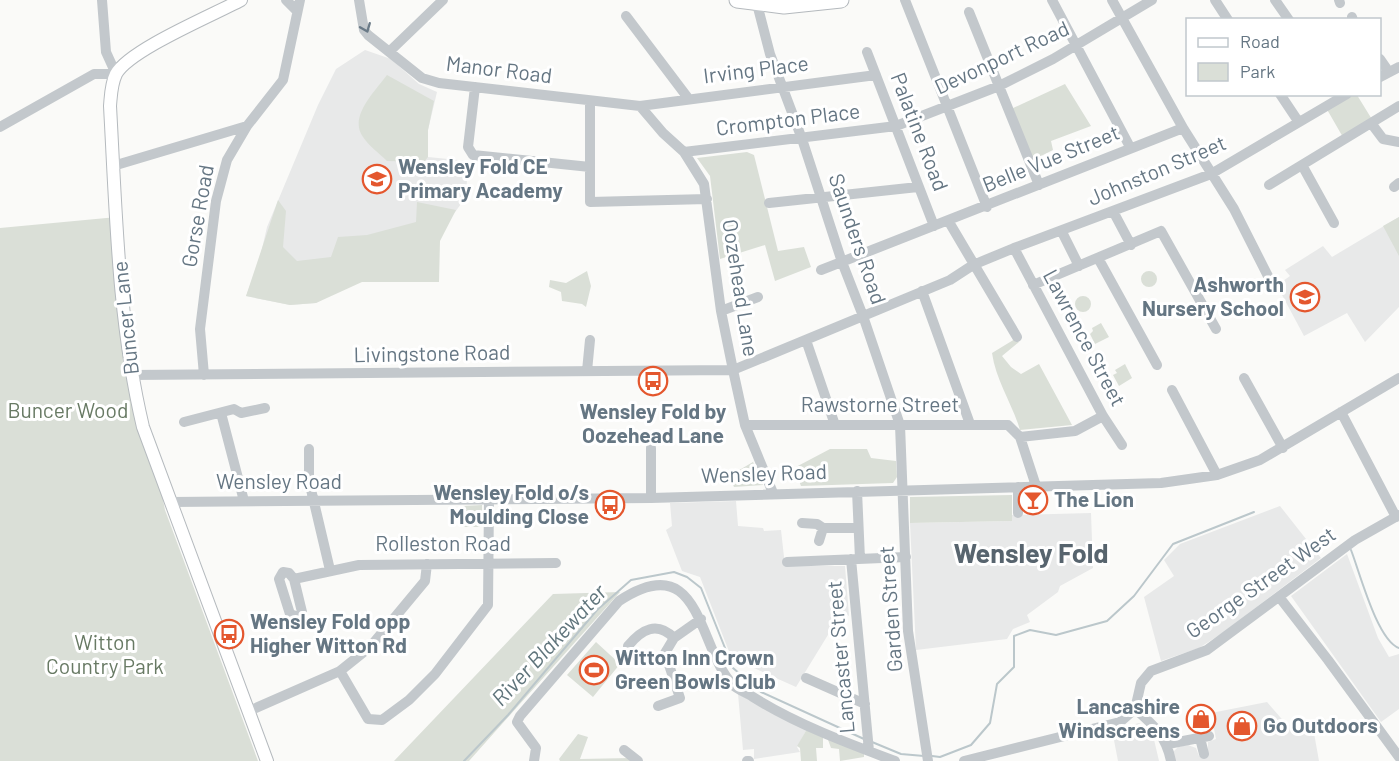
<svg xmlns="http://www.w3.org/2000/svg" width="1399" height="761" viewBox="0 0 1399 761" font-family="Barlow,sans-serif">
<rect width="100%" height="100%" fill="#fafaf8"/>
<path fill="#e8e9e9" d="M365,50L391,59L419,84L437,92L428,130V157L468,161L466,197L437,237L316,303L290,305L246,296L259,262L267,227L318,105L336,69Z
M1399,217V307L1365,342L1347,313L1304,336L1281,293L1283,281L1290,276L1285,270L1323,246L1332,257Z
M736,501L738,526L763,528L764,531L781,530L785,566H845L849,616L842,612L796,687L736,660L730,654L700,577L682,571L666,530L672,526L670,503Z
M1280,506L1321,558L1221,634L1199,648L1161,661L1144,597L1174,576L1164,560L1180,544Z
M1091,513L1093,568L1060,586L1058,592L1027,615L1030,622L1013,629L1007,639L916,650L910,523L1012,521V515Z
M1347,554L1378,638L1389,657L1399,654V709L1381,722L1291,596Z
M738,694L807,729L797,747L800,752L754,759V749L743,750Z
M1267,702L1287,725L1312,722L1319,761H1174L1172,753L1178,747L1188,745L1196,748L1199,756L1208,755V742L1216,739L1211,713Z
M1139,723L1152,731L1159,761H1118L1112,730Z"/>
<path fill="#dadfd7" d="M387,75L434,101L428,130V157L424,162L387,161C379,153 369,146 363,137C348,117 376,90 387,75Z
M1065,84L1091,126L1051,141L1053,150L1033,160L1011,109Z
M1348,95H1357L1373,121L1344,139L1325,106Z
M747,152L754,155L778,251L804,247L811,267L775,281L765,245L720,259L710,176L697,158Z
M278,200L286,211L283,247L297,261L331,257L338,237L367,235L416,222L417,202L456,210L440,241L439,282H362L316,303L290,305L246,296Z
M117,217L122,293L165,510L258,761H0V228Z
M1399,217V256L1383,226Z
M587,271L591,286L586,307L582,304L562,301L561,292L549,287L550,280L566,283Z
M1141 279a8 8 0 1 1 16 0a8 8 0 1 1-16 0Z
M1075 304a8 8 0 1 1 16 0a8 8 0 1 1-16 0Z
M1101,323L1109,337L1095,344L1090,334L1093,331L1092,328Z
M1015,339L1019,342L1002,356L1011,367L1021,374L1039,364L1072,425L1020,430C1012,403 996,381 992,353Z
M1125,364L1132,378L1119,386L1113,375L1117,373L1115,370Z
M830,449H867L871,458L896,461L897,477L893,483L801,486L794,468Z
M753,462L763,485L734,487L729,476Z
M1012,495V521L910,523V497Z
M482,505V527H462V506Z
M620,592L469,761H394L553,594Z
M596,642L620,664L593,697L567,675Z
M807,729L823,736V748H816L817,761H801L800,748L797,746Z
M578,734L588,737L580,759L631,758L632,761H560L559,759Z
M827,737L864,754V757L840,761L839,749L831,748Z"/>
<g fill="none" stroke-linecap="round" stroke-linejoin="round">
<path stroke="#bbc7cb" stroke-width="2" d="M1351,550C1360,573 1377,640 1399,648
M872,742L901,754L924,756
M932,756L940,757L971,745L990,723L997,684L1014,667V636L1030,630L1056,635L1107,621L1134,596L1173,544L1254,512
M464,761L508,715L597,610L631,580L674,572L687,577L701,588L733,668L761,692L864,739"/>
<g stroke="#b5babe" stroke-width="14">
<path id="major" d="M241,0C213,15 129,50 116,74C111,84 111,95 110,106C116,213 118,322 143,427L267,761"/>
</g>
<g stroke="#b4b9bd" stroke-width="17">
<path id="highway" d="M737,0L784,6L841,0"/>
</g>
<path stroke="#c3c8cc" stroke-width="10" d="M286,0L296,10
M359,0L364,30L368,35L422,78L439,83L640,106L876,75
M756,0L770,54L802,139L842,262L863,316L900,425L908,631L928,761
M905,0L987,207
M1052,0L1130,147
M1112,0L1183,128L1234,209L1274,288
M1215,0L1228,20
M1275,0L1289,20
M1339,0L1340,3
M969,12L1039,185
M626,16L688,98
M1352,17L1353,20
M390,51L443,0
M867,52L934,226
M1380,59L1389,72
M1380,77L1399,67
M475,87L468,147L473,155L590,167
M1280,94L1298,121
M590,101V202L707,199
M640,106L663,133L684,152L704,184L721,311L733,370L745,425L773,493
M1371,123L1383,139L1399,142
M0,127L94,74H116L106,52L102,0
M684,152L896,126L999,86L1053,59L1152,0
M1302,165L1334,223
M113,166L247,126
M1269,185L1399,106
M1394,187L1399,183
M769,203L918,187
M1114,213L1131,245
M949,222L1017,337
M1062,232L1079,266
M1014,248L1103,416L1122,445
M1098,258L1157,365
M821,270L1183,128
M1033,285L1161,231L1216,329
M922,291L970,424
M721,311L758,297
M806,340L835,425
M587,371L590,340
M131,375L733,370L950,280L973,265L1014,248L1211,174L1347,94
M204,375L200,329L216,201L227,160L247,126L283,80L300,0
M1244,378L1283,448
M1172,390L1217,475
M1341,412L1396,517
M221,413L244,501
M184,422L234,409L241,413L265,408
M745,425H1008L1020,437L1036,486
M1020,437L1075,431L1103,416
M651,448V498
M309,449V481L330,570
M1018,487V513
M857,491L860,559
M172,502L651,498L1161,483L1217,475L1260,460L1399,378
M802,523L817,524L823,528H858
M819,541L823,528
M851,559L869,751
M787,562L906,557
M283,572L289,573L294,579L302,612L298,617L290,614L279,579Z
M294,579L359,565L556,563
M1280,598L1328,660L1399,757
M628,646C642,629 657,621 674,638
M340,671L368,719L382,720L409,700L435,674L488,605L489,499
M806,678L865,704
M658,706L680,698L665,653L674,638L701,619
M1135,709L1141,683L1151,671L1207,650L1355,540L1399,515
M1135,709C1154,725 1166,736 1171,761
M249,711L340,671L355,659L371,646L425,581L427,564
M1200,738L1204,754
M1168,744L1209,736
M624,750L638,761
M534,761L536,748L517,722L520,716L619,601C702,546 697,647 733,685C738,690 747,693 753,697C796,724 847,743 895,761
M747,761H749
M964,761L1120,722L1135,709"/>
<use href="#major" stroke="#fff" stroke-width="12"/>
<use href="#highway" stroke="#fff" stroke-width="15"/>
</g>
<defs><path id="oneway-chevron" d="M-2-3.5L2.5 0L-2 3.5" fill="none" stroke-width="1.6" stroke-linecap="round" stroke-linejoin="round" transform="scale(1.5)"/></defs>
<use stroke="#6a7a87" href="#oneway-chevron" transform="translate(366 28) rotate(68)"/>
<defs>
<g id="school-ring" transform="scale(1.5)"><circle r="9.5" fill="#fff" stroke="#e4572e" stroke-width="1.5"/><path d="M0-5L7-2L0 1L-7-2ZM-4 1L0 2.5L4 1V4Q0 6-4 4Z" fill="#e4572e"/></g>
<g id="bus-ring" transform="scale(1.5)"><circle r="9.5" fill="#fff" stroke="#e4572e" stroke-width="1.5"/><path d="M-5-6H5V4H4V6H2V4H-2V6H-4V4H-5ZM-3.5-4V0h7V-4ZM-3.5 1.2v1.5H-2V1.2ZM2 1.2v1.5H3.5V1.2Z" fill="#e4572e"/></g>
<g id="bar-ring" transform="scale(1.5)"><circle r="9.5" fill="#fff" stroke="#e4572e" stroke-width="1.5"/><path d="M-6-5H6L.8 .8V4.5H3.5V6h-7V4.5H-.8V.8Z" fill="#e4572e"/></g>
<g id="stadium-ring" transform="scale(1.5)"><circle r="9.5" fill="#fff" stroke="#e4572e" stroke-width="1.5"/><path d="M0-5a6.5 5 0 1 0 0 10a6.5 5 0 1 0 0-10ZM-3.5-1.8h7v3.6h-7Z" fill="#e4572e"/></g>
<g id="shop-ring" transform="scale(1.5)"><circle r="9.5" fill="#fff" stroke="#e4572e" stroke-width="1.5"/><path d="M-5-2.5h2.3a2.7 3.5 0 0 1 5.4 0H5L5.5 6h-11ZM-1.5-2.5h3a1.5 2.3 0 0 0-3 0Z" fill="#e4572e"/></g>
</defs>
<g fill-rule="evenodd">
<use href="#school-ring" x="377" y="179"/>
<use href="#school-ring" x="1305" y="297"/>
<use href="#bus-ring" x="653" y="381"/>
<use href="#bar-ring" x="1033" y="500"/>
<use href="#bus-ring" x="610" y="505"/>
<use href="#bus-ring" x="229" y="634"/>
<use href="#stadium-ring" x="594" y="670"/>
<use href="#shop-ring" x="1201" y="719"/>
<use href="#shop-ring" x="1242" y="726"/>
</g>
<g text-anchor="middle" stroke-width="6" stroke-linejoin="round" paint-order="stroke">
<g font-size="21" fill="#657683" stroke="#fff">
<text transform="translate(1002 58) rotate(-25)" y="7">Devonport Road</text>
<text transform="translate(499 70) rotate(7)" y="7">Manor Road</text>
<text transform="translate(756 70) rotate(-7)" y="7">Irving Place</text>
<text transform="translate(788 120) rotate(-7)" y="7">Crompton Place</text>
<text transform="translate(919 132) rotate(69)" y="7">Palatine Road</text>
<text transform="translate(1051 159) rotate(-22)" y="7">Belle Vue Street</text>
<text transform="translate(1157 171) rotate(-23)" y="7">Johnston Street</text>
<text transform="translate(198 216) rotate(-80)" y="7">Gorse Road</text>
<text transform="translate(857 239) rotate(71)" y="7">Saunders Road</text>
<text transform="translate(740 288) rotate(81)" y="7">Oozehead Lane</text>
<text transform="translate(126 318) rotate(-96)" y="7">Buncer Lane</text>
<text transform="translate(1084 338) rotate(62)" y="7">Lawrence Street</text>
<text transform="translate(432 354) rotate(-1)" y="7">Livingstone Road</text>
<text x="880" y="412">Rawstorne Street</text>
<text transform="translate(764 474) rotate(-2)" y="7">Wensley Road</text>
<text x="279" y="489">Wensley Road</text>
<text x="443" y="551">Rolleston Road</text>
<text transform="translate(1261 583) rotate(-35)" y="7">George Street West</text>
<text transform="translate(891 609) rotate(-94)" y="7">Garden Street</text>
<text transform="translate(841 657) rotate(-95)" y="7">Lancaster Street</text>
</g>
<g font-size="21" font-weight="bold" fill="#657683" stroke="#fff" text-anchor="start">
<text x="398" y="174">Wensley Fold CE<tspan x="398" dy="24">Primary Academy</tspan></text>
<text x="1284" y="292" text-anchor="end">Ashworth<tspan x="1284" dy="24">Nursery School</tspan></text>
<text x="653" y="419" text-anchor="middle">Wensley Fold by<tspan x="653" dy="24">Oozehead Lane</tspan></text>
<text x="589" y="500" text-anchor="end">Wensley Fold o/s<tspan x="589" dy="24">Moulding Close</tspan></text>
<text x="1054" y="507">The Lion</text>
<text x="250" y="629">Wensley Fold opp<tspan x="250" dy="24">Higher Witton Rd</tspan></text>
<text x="615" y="665">Witton Inn Crown<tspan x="615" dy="24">Green Bowls Club</tspan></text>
<text x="1180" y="714" text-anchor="end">Lancashire<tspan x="1180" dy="24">Windscreens</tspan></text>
<text x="1263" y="733">Go Outdoors</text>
</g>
<g font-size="21" fill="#687a64" stroke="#fff">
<text x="68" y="418">Buncer Wood</text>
<text x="105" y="650">Witton<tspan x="105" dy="24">Country Park</tspan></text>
</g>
<g font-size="22" font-style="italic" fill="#60757c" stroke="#fff">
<text transform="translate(549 645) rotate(-47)" y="8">River Blakewater</text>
</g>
<g font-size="27" font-weight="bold" fill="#57646e" stroke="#fff">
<text x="1031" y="563">Wensley Fold</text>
</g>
</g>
<rect x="1186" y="18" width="195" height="78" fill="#ffffff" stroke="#c1c8cd" stroke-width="1.5"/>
<rect x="1198" y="38" width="30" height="9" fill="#ffffff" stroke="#c1c8cd" stroke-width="1.5"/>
<text x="1240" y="48" font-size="18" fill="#657683">Road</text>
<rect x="1198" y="63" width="30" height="18" fill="#dadfd7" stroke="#c1c8cd" stroke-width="1.5"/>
<text x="1240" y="78" font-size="18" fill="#657683">Park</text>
</svg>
